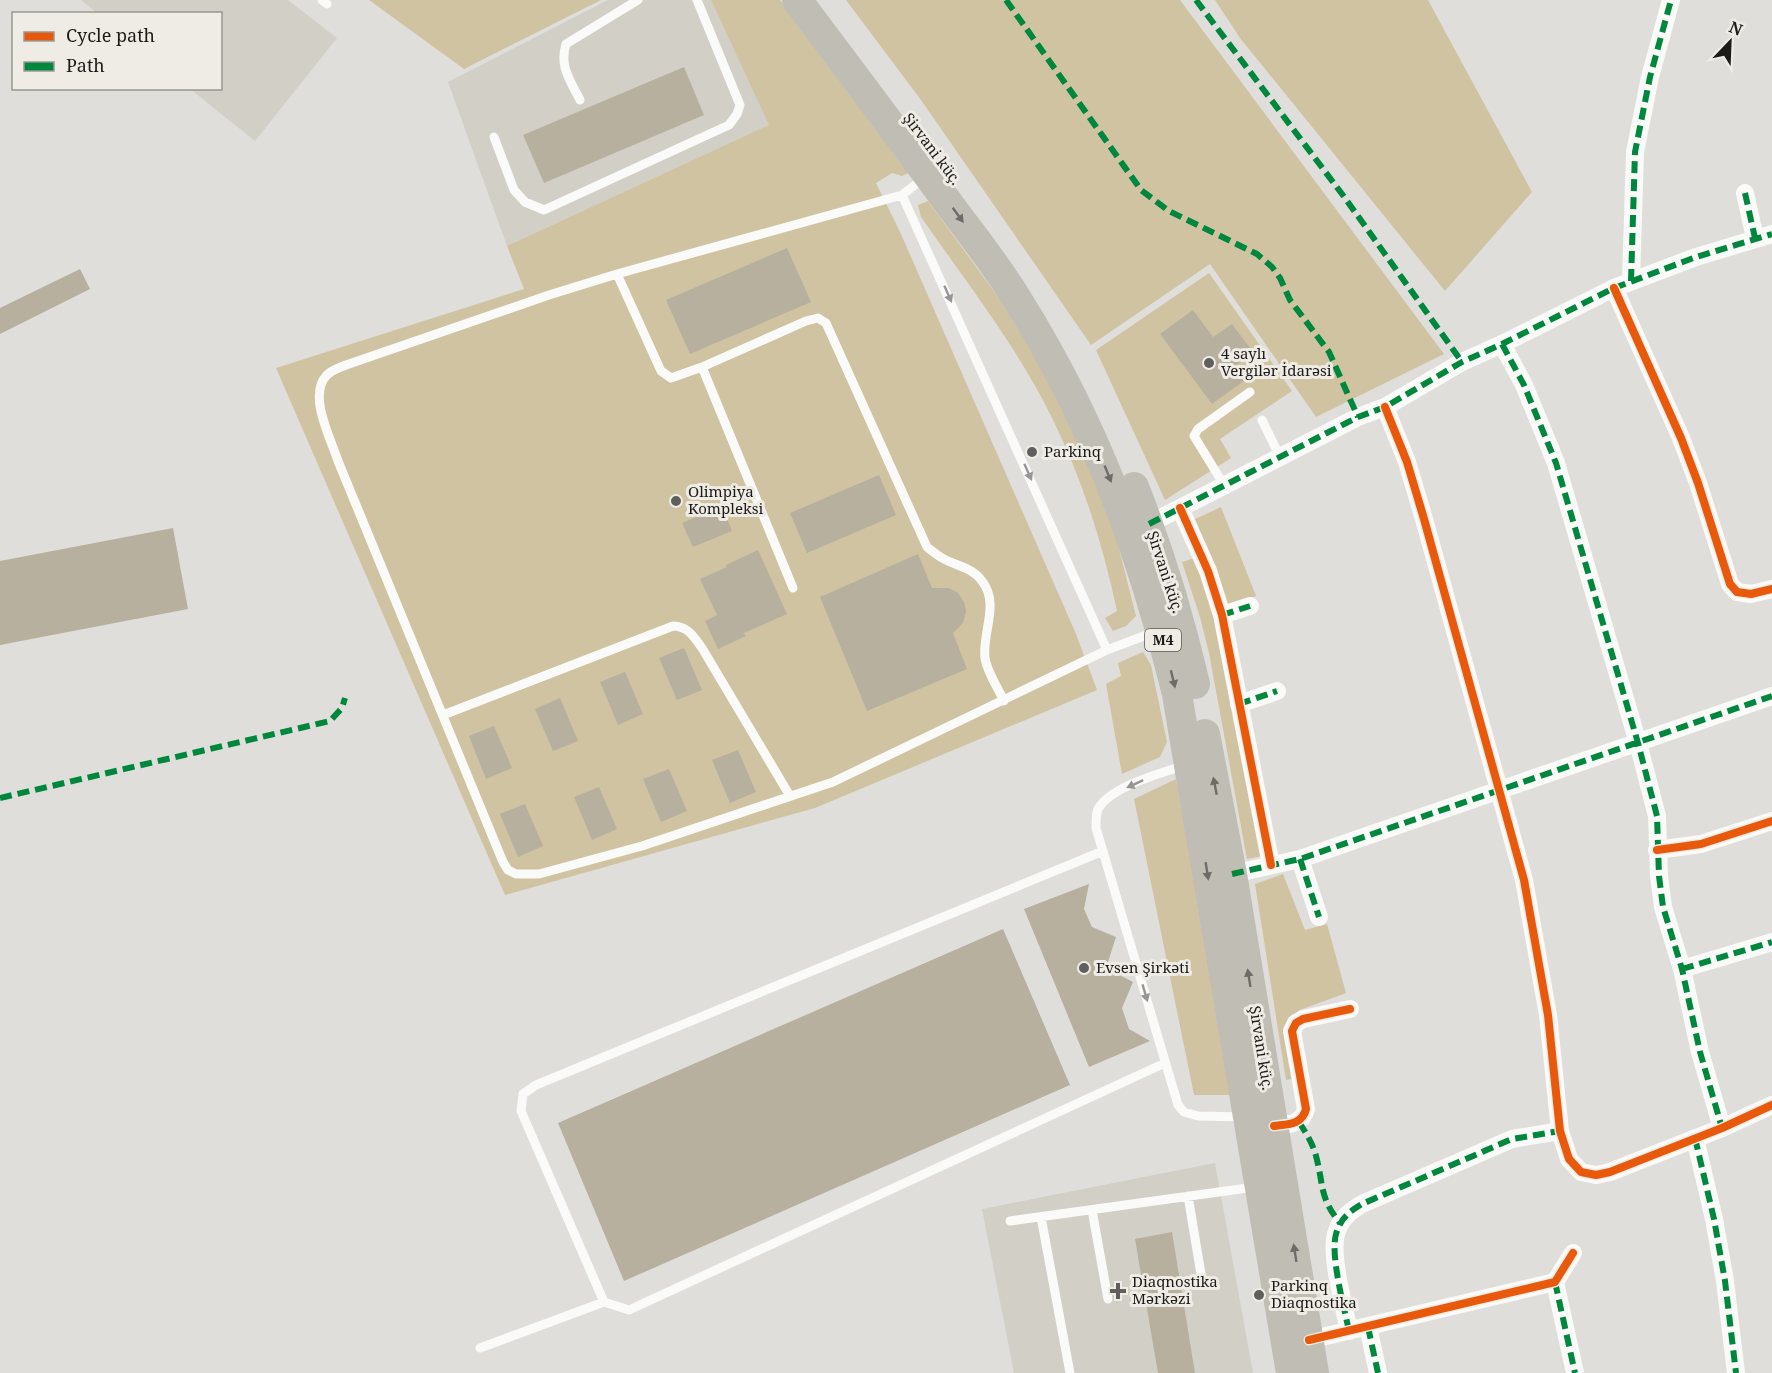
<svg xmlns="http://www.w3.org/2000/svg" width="1772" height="1373" viewBox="0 0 1772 1373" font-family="'Noto Serif',serif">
<rect width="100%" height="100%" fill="#dfdeda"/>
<path fill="#d2cfc6" d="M81,0H288L337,38L255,141L190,89L220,88V14L97,13Z
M608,0H711L770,125L507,246L448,82Z
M1215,1163L1253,1373H1014L982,1209Z"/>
<path fill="#d0c3a1" d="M369,0H601L464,69Z
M711,0H780L910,172L902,176L892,173L876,183L901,234L1076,634L1097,690L815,808L505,895L276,368L524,289L507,246L769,125Z
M846,0H1180L1444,354L1316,417L1210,264L1091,345L921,100Z
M1215,0H1428L1532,192L1445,291L1240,38Z
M928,201L1001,301L1071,418L1109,509L1136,616L1126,626L1113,631L1105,618L1117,611C1103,545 1083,481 1053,420C1018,348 967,283 921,217L918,205Z
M1209,273L1292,391L1220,439L1231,458L1165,500L1096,350Z
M1221,507L1256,596L1225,607L1193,520Z
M1198,557L1215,609L1262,856L1247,859L1209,653L1200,617L1182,562Z
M1143,652L1151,665L1167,742L1160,757L1122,774L1106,684L1121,676L1118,663Z
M1176,779L1236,1095H1194L1134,799Z
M1283,874L1305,930L1327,924L1346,993L1300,1010L1291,1017L1297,1078L1286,1080L1255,884Z"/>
<path fill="#b7b09e" d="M684,67L704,115L544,183L523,135Z
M787,248L811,302L690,354L666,300Z
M80,269L90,289L0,334V308Z
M1193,310L1213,337L1232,324L1253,352L1235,366L1245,380L1212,404L1160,334Z
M879,475L896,515L807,553L790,513Z
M722,506L732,531L693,547L682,523Z
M173,528L188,609L0,645V561Z
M758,550L787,614L744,633L746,636L718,649L705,621L717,615L700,579L727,567L726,565Z
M918,554L932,588H949L958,593L964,602L966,611L963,623L953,633L967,669L867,711L820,597Z
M684,648L702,690L677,700L659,658Z
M625,672L643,714L618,725L600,682Z
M560,698L578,741L553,751L535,709Z
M494,726L512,768L486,779L469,736Z
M738,750L756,792L730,803L712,760Z
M669,769L687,811L661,822L643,779Z
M599,787L617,829L592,840L574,797Z
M525,804L543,846L518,857L500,814Z
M1089,884L1084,909L1092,927L1116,937L1106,968L1133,982L1122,1008L1129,1029L1150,1041L1089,1067L1024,909Z
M1003,929L1070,1085L624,1281L558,1123Z
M1172,1232L1195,1373H1158L1135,1239Z"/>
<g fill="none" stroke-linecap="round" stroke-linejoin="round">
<path stroke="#fafaf9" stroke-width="9" d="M322,0L327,4
M580,100C570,80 559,66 566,44L638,0
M494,137L514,190L525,202L544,210L729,125L737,114L740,105L697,0
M924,178L902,195L1107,650L1157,631
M902,195L617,274L549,295L346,365C339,368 331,370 326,376C308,396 331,439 338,461L503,862L508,870L516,874H539L642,846L833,782L1107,650
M617,274L661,371L671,378L702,367L806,321L818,318L826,323L927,547C932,551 937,555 942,558C956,566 972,567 982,581C1000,604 982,632 985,658C987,672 998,688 1004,701
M702,367L793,588
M1262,420L1280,457
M1224,485L1194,436L1198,429L1250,392
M443,715L673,626C688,626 694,637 702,648L790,796
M1185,765C1160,774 1111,786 1098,809C1096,814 1096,822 1096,828L1178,1105L1184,1112L1198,1116L1242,1117
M1188,1196L1201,1274
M1092,1210L1108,1299
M1041,1217L1070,1373
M1010,1221L1255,1187
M604,1302L521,1111L523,1094L536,1085L1103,851
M480,1348L604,1302L629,1310L1165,1063"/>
<path stroke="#fafaf9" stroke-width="18" d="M1745,193L1755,238
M1631,281L1635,152L1650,77L1671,0
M1614,288L1681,438L1698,483L1730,584L1737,592L1751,594L1772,589
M1502,344L1524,385L1556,463L1638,743L1657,816L1659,876L1663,907L1682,969L1700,1052L1722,1128
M1385,407L1407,462L1424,519L1524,880L1548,1015L1560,1131L1569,1159L1581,1172L1596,1175L1610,1172L1722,1128L1772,1105
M1180,508L1208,571L1222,615L1271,865
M1149,524L1358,417L1385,407L1462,362L1502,344L1614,288L1696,257L1772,234
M1222,615L1250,606
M1239,704L1277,691
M1657,850L1701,844L1772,821
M1300,859L1319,917
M1232,874L1300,859L1772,696
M1682,969L1772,942
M1274,1126C1288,1124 1302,1125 1306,1109L1292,1031L1296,1023L1303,1019L1350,1009
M1695,1138L1714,1219L1725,1281L1736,1373
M1555,1282L1575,1373
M1368,1327L1378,1373
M1349,1331C1344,1307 1330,1255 1336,1234C1340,1219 1350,1211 1362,1204L1512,1139L1560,1131
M1309,1340L1555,1282L1573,1253"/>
<path stroke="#c0bdb5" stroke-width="30" d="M797,0C849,69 901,138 952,208C975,239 1000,270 1020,304C1097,428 1142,553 1177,694L1291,1373
M1134,487C1160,553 1179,615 1195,684
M1205,734L1232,874L1314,1373"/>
<path stroke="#00873e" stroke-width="6" stroke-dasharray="12 6" stroke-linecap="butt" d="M1006,0L1141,190L1169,211L1257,254L1272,267L1280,278L1290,300L1329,352L1358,417
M1196,0L1345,198L1462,362
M1745,193L1755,238
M1631,281L1635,152L1650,77L1671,0
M1502,344L1524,385L1556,463L1638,743L1657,816L1659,876L1663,907L1682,969L1700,1052L1722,1128
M1149,524L1358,417L1385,407L1462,362L1502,344L1614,288L1696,257L1772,234
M1222,615L1250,606
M1239,704L1277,691
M0,798L330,721L342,708L345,698
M1300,859L1319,917
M1232,874L1300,859L1772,696
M1682,969L1772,942
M1299,1122C1306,1133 1313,1144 1316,1156C1324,1186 1319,1197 1340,1223
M1695,1138L1714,1219L1725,1281L1736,1373
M1555,1282L1575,1373
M1368,1327L1378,1373
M1349,1331C1344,1307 1330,1255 1336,1234C1340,1219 1350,1211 1362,1204L1512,1139L1560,1131"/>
<g stroke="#efece5" stroke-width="11">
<path id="cycleway" d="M1614,288L1681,438L1698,483L1730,584L1737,592L1751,594L1772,589
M1385,407L1407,462L1424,519L1524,880L1548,1015L1560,1131L1569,1159L1581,1172L1596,1175L1610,1172L1722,1128L1772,1105
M1180,508L1208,571L1222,615L1271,865
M1657,850L1701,844L1772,821
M1274,1126C1288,1124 1302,1125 1306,1109L1292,1031L1296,1023L1303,1019L1350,1009
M1309,1340L1555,1282L1573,1253"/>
</g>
<use href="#cycleway" stroke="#e8590c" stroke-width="8"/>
</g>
<defs><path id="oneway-solid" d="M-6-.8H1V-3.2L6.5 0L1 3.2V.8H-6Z" transform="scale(1.5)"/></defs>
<g fill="#6e6c67">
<use href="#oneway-solid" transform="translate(958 215) rotate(54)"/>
<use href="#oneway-solid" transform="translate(1108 474) rotate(68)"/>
<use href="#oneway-solid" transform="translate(1173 679) rotate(76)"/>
<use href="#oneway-solid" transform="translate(1215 786) rotate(-101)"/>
<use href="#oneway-solid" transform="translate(1207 871) rotate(81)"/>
<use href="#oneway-solid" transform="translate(1249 978) rotate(-99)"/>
<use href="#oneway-solid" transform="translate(1295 1253) rotate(-99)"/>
</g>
<g fill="#979694">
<use href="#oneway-solid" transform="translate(948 294) rotate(66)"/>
<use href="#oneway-solid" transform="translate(1028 472) rotate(66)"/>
<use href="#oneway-solid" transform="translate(1135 784) rotate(155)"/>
<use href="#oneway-solid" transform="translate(1145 993) rotate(74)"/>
</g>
<g fill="#615f5d" stroke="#efece5" stroke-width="2">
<circle cx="1209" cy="363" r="6"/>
<circle cx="1032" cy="452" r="6"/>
<circle cx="676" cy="501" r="6"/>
<circle cx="1084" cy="968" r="6"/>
<path d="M1115 1282h6v6h6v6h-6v6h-6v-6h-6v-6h6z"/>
<circle cx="1259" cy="1295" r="6"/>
</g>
<g text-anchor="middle" stroke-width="6" stroke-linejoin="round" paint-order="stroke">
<rect fill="#efece5" stroke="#5c5a56" stroke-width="1.5" x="1145" y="629" width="36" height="22" rx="4.5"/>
<g font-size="14" font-weight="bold" fill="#1d1b19">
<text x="1163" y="645">M4</text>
</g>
<g font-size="15" fill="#1d1b19" stroke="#efece5">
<text transform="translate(932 149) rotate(53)" y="5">Şirvani küç.</text>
<text transform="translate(1165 572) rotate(72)" y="5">Şirvani küç.</text>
<text transform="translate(1261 1048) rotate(81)" y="5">Şirvani küç.</text>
</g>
<g font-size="15" fill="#1d1b19" stroke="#efece5" text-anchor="start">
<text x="1221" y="359">4 saylı<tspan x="1221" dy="17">Vergilər İdarəsi</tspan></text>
<text x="1044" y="457">Parkinq</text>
<text x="688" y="497">Olimpiya<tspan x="688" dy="17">Kompleksi</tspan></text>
<text x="1096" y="973">Evsen Şirkəti</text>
<text x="1132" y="1287">Diaqnostika<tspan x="1132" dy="17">Mərkəzi</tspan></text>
<text x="1271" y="1291">Parkinq<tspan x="1271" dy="17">Diaqnostika</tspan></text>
</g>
</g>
<rect x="12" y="12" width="210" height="78" fill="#efece5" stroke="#9b9893" stroke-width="1.5"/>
<rect x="24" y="32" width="30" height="9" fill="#e8590c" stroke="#9b9893" stroke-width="1.5"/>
<text x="66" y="42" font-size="18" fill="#1d1b19">Cycle path</text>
<rect x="24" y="62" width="30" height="9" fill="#00873e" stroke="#9b9893" stroke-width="1.5"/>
<text x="66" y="72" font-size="18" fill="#1d1b19">Path</text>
<g transform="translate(1730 42) rotate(23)" stroke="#efece5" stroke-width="4.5" paint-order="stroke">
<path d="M0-4.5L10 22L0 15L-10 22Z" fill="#1d1b19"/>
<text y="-9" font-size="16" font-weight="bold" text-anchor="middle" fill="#1d1b19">N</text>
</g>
</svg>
